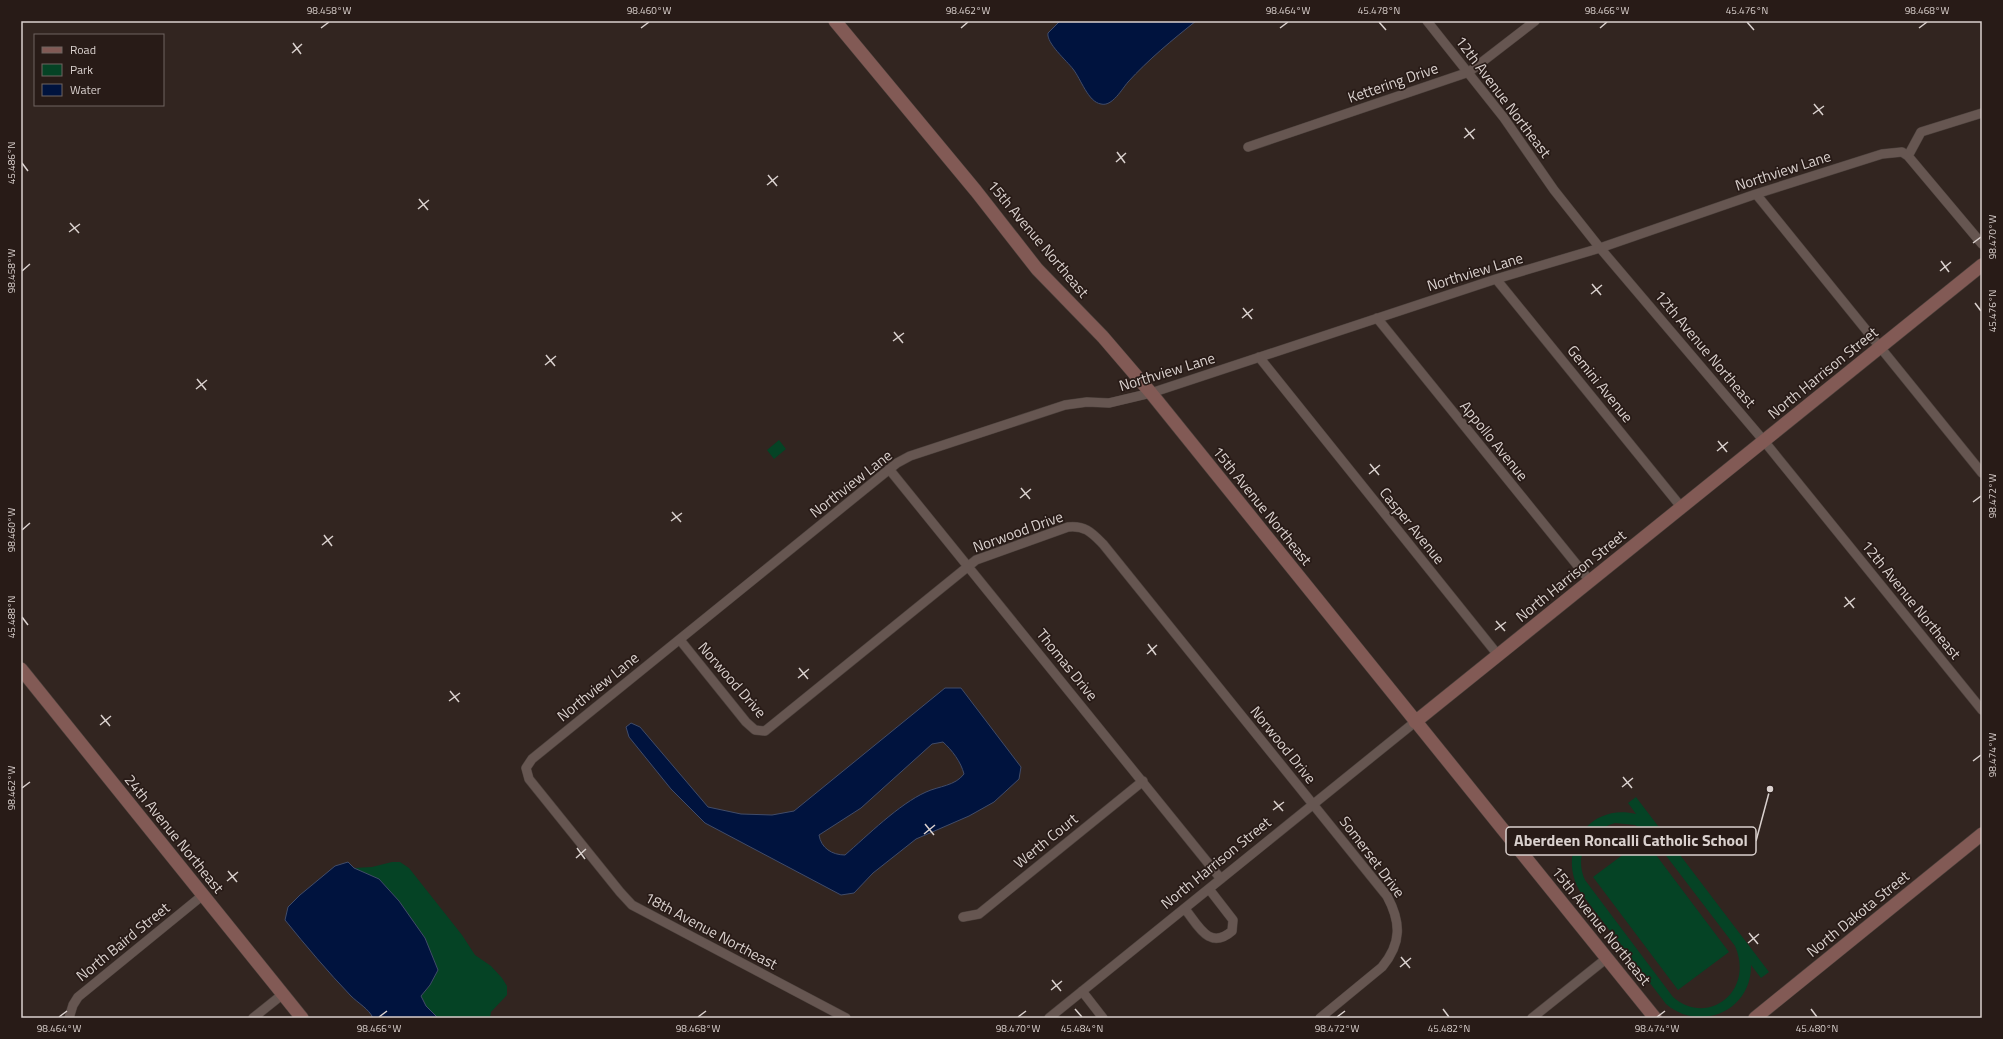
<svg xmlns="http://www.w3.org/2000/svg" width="2003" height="1039" viewBox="0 0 2003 1039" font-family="'Titillium Web',sans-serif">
<rect width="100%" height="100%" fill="#322520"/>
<path fill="#054325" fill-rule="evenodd" d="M779,440L786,449L774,459L767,450Z
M1636,797L1769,972L1761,978L1751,965C1752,1011 1700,1033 1666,1004L1581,893C1555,853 1588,802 1636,814L1628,803ZM1615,823L1635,825L1651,836L1735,946C1755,992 1707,1027 1673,997L1585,880C1573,855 1590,830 1615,823Z
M1644,839L1729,952L1678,990L1593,877Z
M392,862H400L409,868L462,935L475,955L491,966L502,978L507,986V995L491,1012L490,1018H438L426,1006L421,996L430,985L354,868L372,867Z"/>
<path fill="#00133e" stroke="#414c69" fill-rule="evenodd" d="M1060,21H1196C1172,40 1148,60 1128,82C1122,89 1112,107 1101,104C1088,102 1081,79 1073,69C1067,61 1046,43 1048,33Z
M945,688H961L1021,767L1019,779L994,802L969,816L916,839L873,873L854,893L841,895L705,823L671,789L629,737L626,727L631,723L640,727L708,807L741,814L772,815L794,811ZM943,742C952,750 961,762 964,774C955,786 939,786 926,792C899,804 867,836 845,855C832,855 821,848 819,835L861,808L932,744Z
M348,862L354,868L379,879L399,901L425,938L438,970L430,985L421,996L426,1006L438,1018H373C369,1009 358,1003 351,996C328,972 306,946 285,920L288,907L300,895L335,866Z"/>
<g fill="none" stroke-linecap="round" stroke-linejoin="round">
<g stroke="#4c413c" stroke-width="10">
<path id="street" d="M1427,21L1504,118L1554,190L1600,248L1764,441L1982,710
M1248,147L1469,72L1535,21
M1908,156L1921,132L1982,113
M1756,194L1982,473
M1496,279L1682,508
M1377,318L1590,581
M1259,357L1498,655
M889,469L1221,879
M680,640L746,722L755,730L765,731L976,560L1068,527C1085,525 1092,533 1103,544L1387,896C1401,922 1402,943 1382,967L1320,1018
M1185,909C1198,925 1209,951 1232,931L1233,920L1209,889
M963,917L979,914L1143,781
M1082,991L1103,1018
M69,1018L73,1005L78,997L203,895
M253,1018L283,994
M846,1018L632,905L620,892L529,779L526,768L532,759L897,463L910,456L1065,405L1087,402L1109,403L1151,393L1496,279L1600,248L1756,194L1882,154L1902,152L1908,156L1982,244
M1049,1018L1415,722
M1532,1018L1607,958"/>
</g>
<g stroke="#4c413c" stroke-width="14">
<path id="secondary" d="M835,21L976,191L1037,269L1103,337L1151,393L1655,1018
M21,669L302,1018
M1415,722L1982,265
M1755,1018L1982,834"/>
</g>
<use href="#street" stroke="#665651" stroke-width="9"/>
<use href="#secondary" stroke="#825a55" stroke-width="13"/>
</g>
<path fill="none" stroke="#dad1ce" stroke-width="1.5" d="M1379,22L1386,30M1747,22L1754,30M321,28L329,22M641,28L649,22M961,28L968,22M1280,28L1288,22M1600,28L1607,22M1919,28L1927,22M293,43L301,54M292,53L302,44M1814,104L1823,115M1813,114L1824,106M1465,128L1474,139M1464,138L1475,129M1117,152L1125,163M1116,162L1126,153M22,163L28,171M768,175L777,186M767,185L778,176M419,199L428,210M418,209L429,200M70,223L79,233M69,232L80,224M1973,243L1981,237M1941,261L1949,272M22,271L30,264M1940,271L1951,262M1592,284L1601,295M1591,294L1602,285M1975,303L1981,311M1243,308L1252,319M1242,318L1253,309M894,332L903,343M893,341L904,333M546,355L555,366M545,365L556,356M197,379L206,390M196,389L207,380M1718,441L1727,452M1717,451L1728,442M1370,464L1379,475M1369,474L1380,465M1021,488L1030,499M1020,498L1031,489M1973,502L1981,496M672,512L681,522M671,521L682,513M22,530L30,523M324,535L332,546M322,545L333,536M1845,597L1854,608M1844,607L1855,598M22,617L28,625M1496,621L1505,631M1495,630L1506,622M1148,644L1156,655M1147,654L1157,645M799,668L808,679M798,678L809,669M450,691L459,702M449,701L460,693M101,715L110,726M100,725L111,716M1973,761L1981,755M1623,777L1632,788M1622,787L1633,778M22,788L30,782M1274,801L1283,811M1273,810L1284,802M925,824L934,835M924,834L935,825M577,848L585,859M576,858L586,849M228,871L237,882M227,881L238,872M1749,933L1758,944M1748,943L1759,934M1401,957L1410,968M1400,967L1411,958M1052,980L1061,991M1051,990L1062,981M1075,1009L1082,1017M1443,1009L1449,1017M1811,1009L1817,1017M59,1017L67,1011M379,1017L387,1011M698,1017L706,1011M1018,1017L1026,1011M1337,1017L1345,1011M1657,1017L1665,1011"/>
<g text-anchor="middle" stroke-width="3.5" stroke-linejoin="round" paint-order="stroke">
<g font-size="15" fill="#dad1ce" stroke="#281b17">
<text transform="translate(1393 83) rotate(-19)" y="5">Kettering Drive</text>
<text transform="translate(1503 97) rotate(53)" y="5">12th Avenue Northeast</text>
<text transform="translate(1783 171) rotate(-18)" y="5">Northview Lane</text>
<text transform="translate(1038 239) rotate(50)" y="5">15th Avenue Northeast</text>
<text transform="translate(1475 272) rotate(-17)" y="5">Northview Lane</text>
<text transform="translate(1705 349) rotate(50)" y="5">12th Avenue Northeast</text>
<text transform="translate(1167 372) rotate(-17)" y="5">Northview Lane</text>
<text transform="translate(1823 373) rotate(-39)" y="5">North Harrison Street</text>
<text transform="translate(1600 384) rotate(51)" y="5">Gemini Avenue</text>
<text transform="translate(1494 441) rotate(51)" y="5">Appollo Avenue</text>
<text transform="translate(851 484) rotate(-38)" y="5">Northview Lane</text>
<text transform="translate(1262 506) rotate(51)" y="5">15th Avenue Northeast</text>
<text transform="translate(1412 526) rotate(51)" y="5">Casper Avenue</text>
<text transform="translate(1018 532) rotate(-20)" y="5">Norwood Drive</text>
<text transform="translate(1571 576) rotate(-39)" y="5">North Harrison Street</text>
<text transform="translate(1911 600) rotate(51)" y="5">12th Avenue Northeast</text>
<text transform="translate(1067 665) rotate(51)" y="5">Thomas Drive</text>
<text transform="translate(732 680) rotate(49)" y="5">Norwood Drive</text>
<text transform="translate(598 687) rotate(-39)" y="5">Northview Lane</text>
<text transform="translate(1283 745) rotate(51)" y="5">Norwood Drive</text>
<text transform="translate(174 834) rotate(51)" y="5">24th Avenue Northeast</text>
<text transform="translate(1046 841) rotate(-39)" y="5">Werth Court</text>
<text transform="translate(1372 857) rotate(53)" y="5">Somerset Drive</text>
<text transform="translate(1216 863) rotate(-39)" y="5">North Harrison Street</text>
<text transform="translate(1858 914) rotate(-39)" y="5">North Dakota Street</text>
<text transform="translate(1601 926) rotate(51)" y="5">15th Avenue Northeast</text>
<text transform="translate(711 931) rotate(28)" y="5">18th Avenue Northeast</text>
<text transform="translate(123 942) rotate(-39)" y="5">North Baird Street</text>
</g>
</g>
<path fill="none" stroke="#dad1ce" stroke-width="1.5" d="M1770 789L1756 841"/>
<circle fill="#dad1ce" stroke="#281b17" stroke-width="1.5" cx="1770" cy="789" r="4"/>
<rect fill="#281b17" stroke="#dad1ce" stroke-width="1.5" x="1506" y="827" width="250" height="28" rx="4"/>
<g font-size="16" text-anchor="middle" font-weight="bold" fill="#dad1ce">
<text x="1631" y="846">Aberdeen Roncalli Catholic School</text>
</g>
<rect width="2003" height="1039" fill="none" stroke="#281b17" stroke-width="44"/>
<rect x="34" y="34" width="130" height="72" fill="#281b17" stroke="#6f6460"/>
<rect x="42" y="47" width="20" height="6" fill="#825a55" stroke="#6f6460"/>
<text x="70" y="54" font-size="12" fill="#dad1ce">Road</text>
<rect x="42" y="64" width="20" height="12" fill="#054325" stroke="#6f6460"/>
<text x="70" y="74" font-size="12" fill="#dad1ce">Park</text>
<rect x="42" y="84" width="20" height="12" fill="#00133e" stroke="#6f6460"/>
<text x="70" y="94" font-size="12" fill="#dad1ce">Water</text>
<rect x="22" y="22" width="1959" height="995" fill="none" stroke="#dad1ce" stroke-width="1.5"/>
<g font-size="10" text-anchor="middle" fill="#dad1ce">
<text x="329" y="14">98.458°W</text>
<text x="649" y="14">98.460°W</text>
<text x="968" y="14">98.462°W</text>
<text x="1288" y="14">98.464°W</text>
<text x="1379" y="14">45.478°N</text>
<text x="1607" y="14">98.466°W</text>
<text x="1747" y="14">45.476°N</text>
<text x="1927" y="14">98.468°W</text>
<text transform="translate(11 163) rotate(-90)" y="4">45.486°N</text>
<text transform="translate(1992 237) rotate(-90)" y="4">98.470°W</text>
<text transform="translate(11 271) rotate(-90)" y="4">98.458°W</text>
<text transform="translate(1992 311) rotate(-90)" y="4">45.476°N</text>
<text transform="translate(1992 496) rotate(-90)" y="4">98.472°W</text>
<text transform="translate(11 530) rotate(-90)" y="4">98.460°W</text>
<text transform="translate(11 617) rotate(-90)" y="4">45.488°N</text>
<text transform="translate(1992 755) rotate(-90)" y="4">98.474°W</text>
<text transform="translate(11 788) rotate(-90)" y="4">98.462°W</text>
<text x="59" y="1032">98.464°W</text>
<text x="379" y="1032">98.466°W</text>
<text x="698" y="1032">98.468°W</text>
<text x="1018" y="1032">98.470°W</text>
<text x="1082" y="1032">45.484°N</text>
<text x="1337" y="1032">98.472°W</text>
<text x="1449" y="1032">45.482°N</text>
<text x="1657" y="1032">98.474°W</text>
<text x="1817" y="1032">45.480°N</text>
</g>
</svg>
